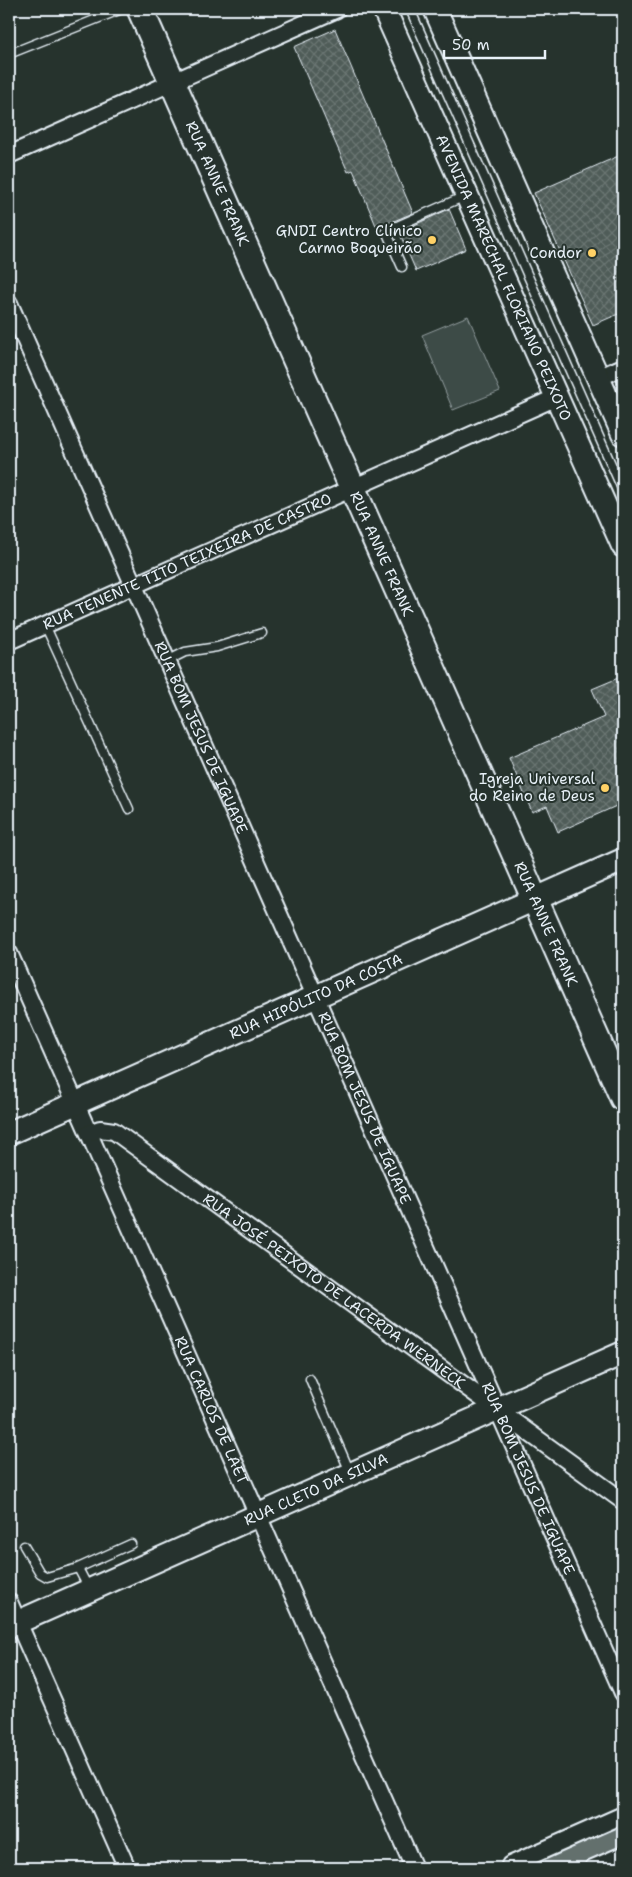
<svg xmlns="http://www.w3.org/2000/svg" width="632" height="1877" viewBox="0 0 632 1877" font-family="'Shantell Sans',sans-serif">
<defs>
<pattern id="building-cross-hatch" width="8" height="8" patternUnits="userSpaceOnUse" patternTransform="scale(1.25)"><rect width="8" height="8" fill="#505c59"/><path d="M0 0l8 8M0 8l8-8" fill="none" stroke="#697472"/></pattern>
</defs>
<rect width="100%" height="100%" fill="#26332d"/>
<filter id="ink" filterUnits="userSpaceOnUse"><feTurbulence type="fractalNoise" baseFrequency=".02" numOctaves="2"/><feDisplacementMap in="SourceGraphic" scale="10" xChannelSelector="R" yChannelSelector="G"/><feConvolveMatrix kernelMatrix="1 2 1 2 8 2 1 2 1" color-interpolation-filters="sRGB"/></filter>
<g filter="url(#ink)">
<path fill="#3e4b47" stroke="#939ea0" d="M468,316L500,391L453,410L422,335Z"/>
<g fill="none" stroke-linecap="round" stroke-linejoin="round">
<path stroke="#636f6d" stroke-width="24" d="M548,1868L623,1835"/>
</g>
<path fill="url(#building-cross-hatch)" stroke="#e8f1f8" d="M335,29L413,213L377,228L353,170L348,172L294,47Z
M623,154V312L593,325L534,193Z
M449,209L466,249L416,271L399,232Z
M623,676V803L558,832L547,806L532,812L509,758L604,717L592,689Z"/>
<g fill="none" stroke-linecap="round" stroke-linejoin="round">
<g stroke="#e8f1f8" stroke-width="11">
<path id="lane" d="M410,9L623,491
M9,54L122,9
M402,267L386,231L465,196
M45,625L129,809
M167,661L185,652L217,647L262,633
M310,1379L350,1472
M24,1546L40,1573L47,1577L78,1568L89,1589
M78,1568L131,1544"/>
</g>
<g stroke="#e8f1f8" stroke-width="20">
<g id="street">
<path d="M9,155L337,9"/>
<path id="s1" d="M9,303L623,1693"/>
<path d="M598,378L623,367"/>
<path id="s2" d="M9,641L557,397"/>
<path id="s3" d="M9,953L414,1868"/>
<path id="s4" d="M89,1133L100,1129L114,1131L623,1501"/>
<path d="M9,1602L127,1868"/>
<path d="M510,1865L623,1815"/>
<path d="M593,1868L623,1855"/>
</g>
</g>
<g stroke="#e8f1f8" stroke-width="26">
<g id="secondary">
<path id="s5" d="M384,9L623,546"/>
<path d="M435,9L623,434"/>
<path id="s6" d="M9,1133L623,860"/>
<path id="s7" d="M9,1626L623,1353"/>
</g>
</g>
<g stroke="#e8f1f8" stroke-width="29">
<g id="primary">
<path id="s8" d="M140,9L623,1098"/>
</g>
</g>
<use href="#lane" stroke="#26332d" stroke-width="8"/>
<use href="#street" stroke="#26332d" stroke-width="16"/>
<use href="#secondary" stroke="#26332d" stroke-width="22"/>
<use href="#primary" stroke="#26332d" stroke-width="25"/>
</g>
</g>
<g fill="#ffd166" stroke="#26332d" stroke-width="2">
<circle cx="432" cy="240" r="5"/>
<circle cx="592" cy="253" r="5"/>
<circle cx="605" cy="788" r="5"/>
</g>
<g text-anchor="middle" stroke-width="4" stroke-linejoin="round" paint-order="stroke">
<g font-size="15" fill="#e8f1f8" stroke="#26332d">
<text dy="5" stroke="none"><textPath href="#s8" startOffset="191">RUA ANNE FRANK</textPath></text>
<text dy="5" stroke="none"><textPath href="#s5" startOffset="294">AVENIDA MARECHAL FLORIANO PEIXOTO</textPath></text>
<text dy="5" stroke="none"><textPath href="#s8" startOffset="596">RUA ANNE FRANK</textPath></text>
<text dy="5" stroke="none"><textPath href="#s2" startOffset="195">RUA TENENTE TITO TEIXEIRA DE CASTRO</textPath></text>
<text dy="5" stroke="none"><textPath href="#s1" startOffset="475">RUA BOM JESUS DE IGUAPE</textPath></text>
<text dy="5" stroke="none"><textPath href="#s8" startOffset="1001">RUA ANNE FRANK</textPath></text>
<text dy="5" stroke="none"><textPath href="#s6" startOffset="336">RUA HIPÓLITO DA COSTA</textPath></text>
<text dy="5" stroke="none"><textPath href="#s1" startOffset="880">RUA BOM JESUS DE IGUAPE</textPath></text>
<text dy="5" stroke="none"><textPath href="#s4" startOffset="298">RUA JOSÉ PEIXOTO DE LACERDA WERNECK</textPath></text>
<text dy="5" stroke="none"><textPath href="#s3" startOffset="500">RUA CARLOS DE LAET</textPath></text>
<text dy="5" stroke="none"><textPath href="#s1" startOffset="1285">RUA BOM JESUS DE IGUAPE</textPath></text>
<text dy="5" stroke="none"><textPath href="#s7" startOffset="336">RUA CLETO DA SILVA</textPath></text>
</g>
<g font-size="15" fill="#e8f1f8" stroke="#26332d" text-anchor="end">
<text x="422" y="236">GNDI Centro Clínico<tspan x="422" dy="17">Carmo Boqueirão</tspan></text>
<text x="582" y="258">Condor</text>
<text x="595" y="784">Igreja Universal<tspan x="595" dy="17">do Reino de Deus</tspan></text>
</g>
</g>
<rect width="632" height="1877" fill="none" stroke="#26332d" stroke-width="30"/>
<rect x="15" y="15" width="602" height="1847" fill="none" stroke="#e8f1f8" stroke-width="2" filter="url(#ink)"/>
<path d="M444 50v8h101v-8" fill="none" stroke="#e8f1f8" stroke-width="2.5"/>
<text x="452" y="50" font-size="15" fill="#e8f1f8" stroke="#26332d" stroke-width="4" paint-order="stroke">50 m</text>
</svg>
